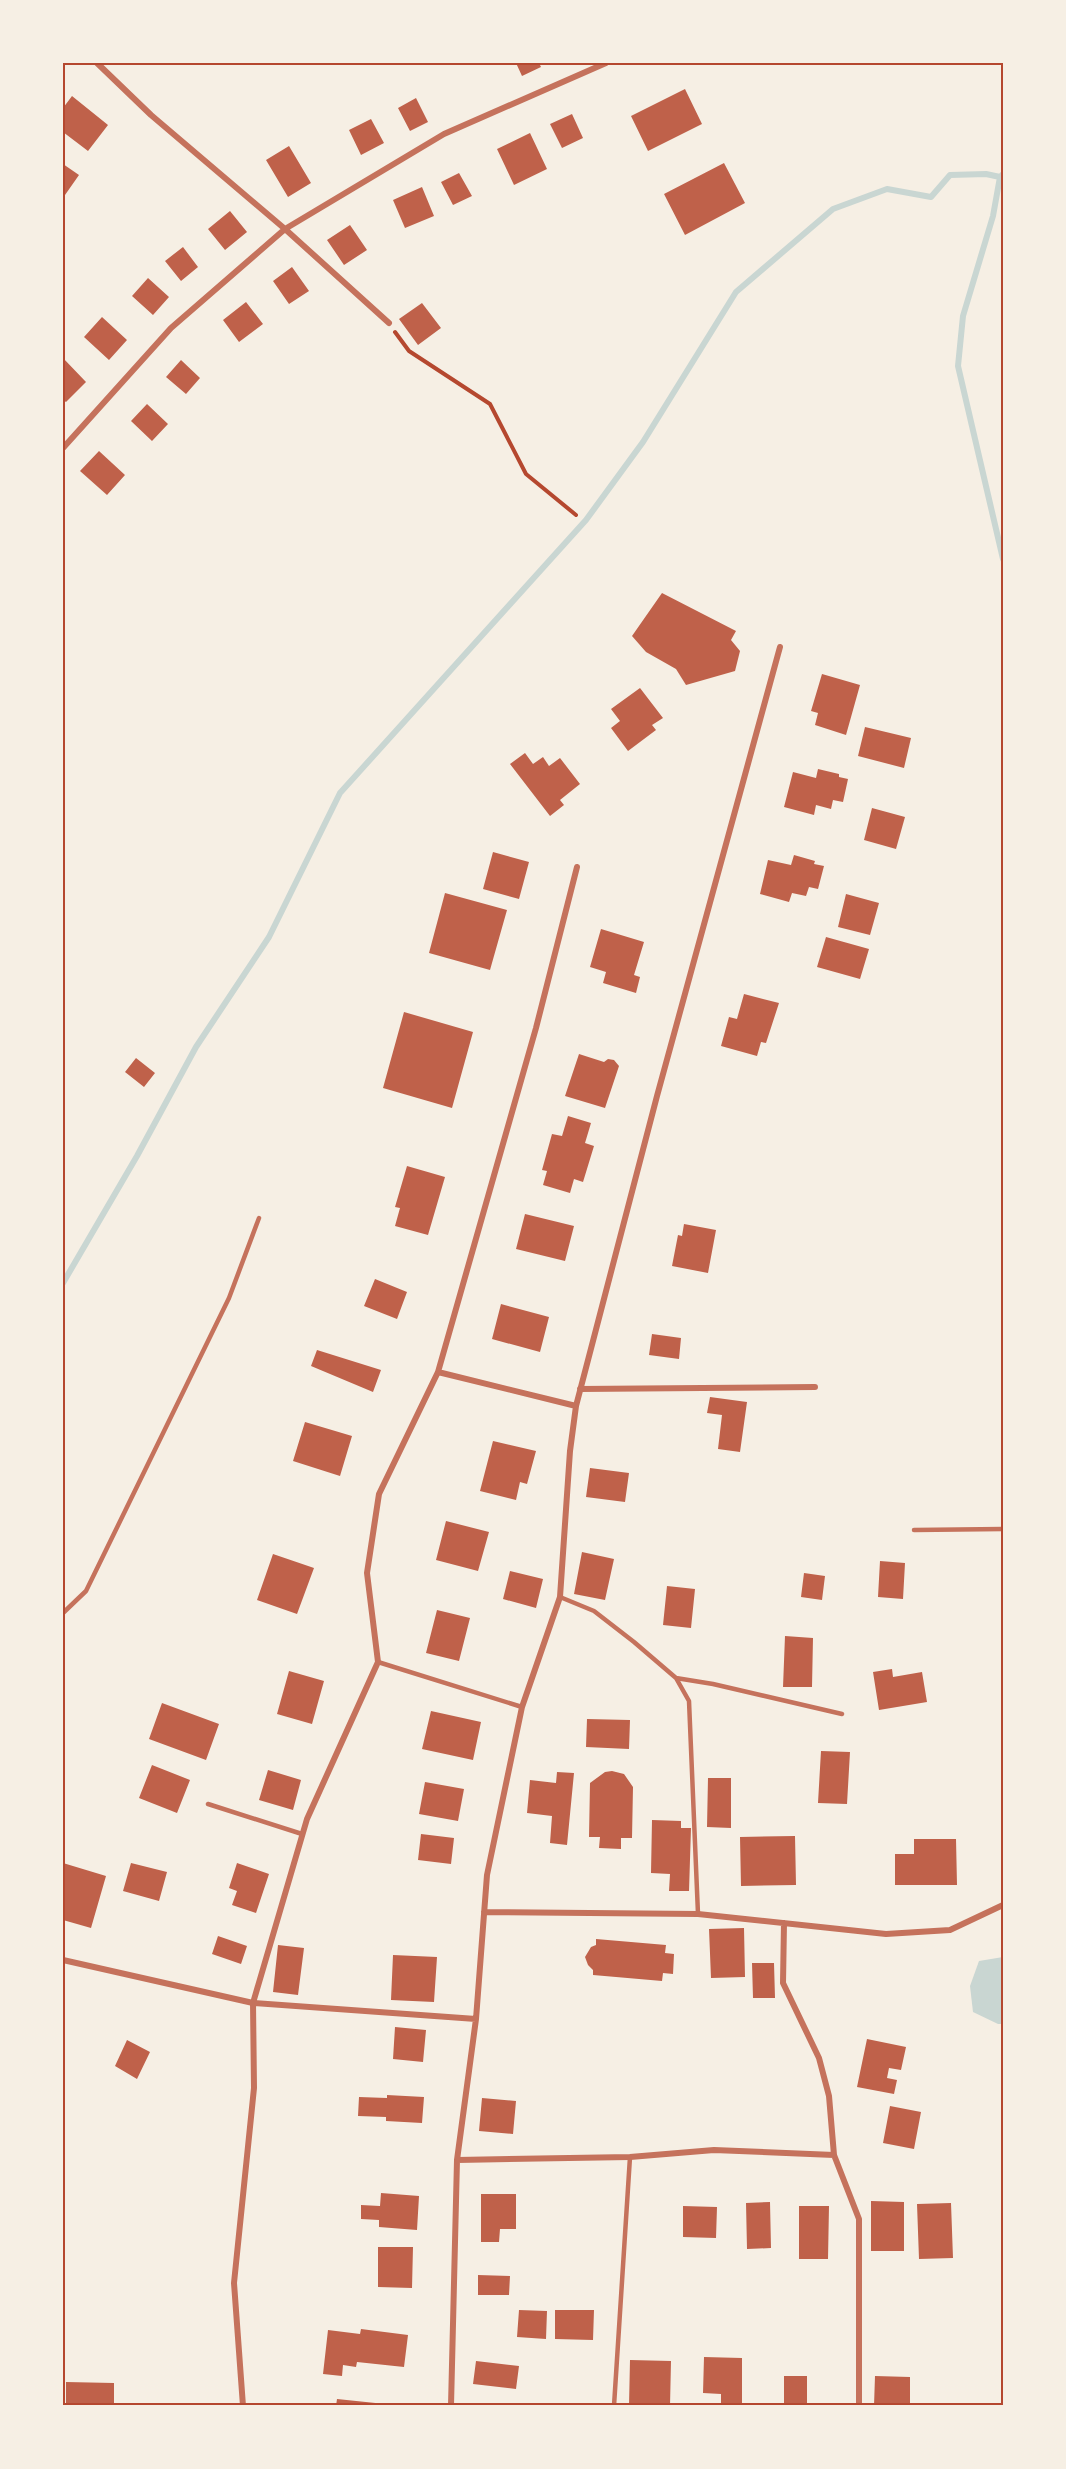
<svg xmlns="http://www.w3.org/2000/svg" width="1066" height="2469" viewBox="0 0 1066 2469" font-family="Overpass,sans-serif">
<rect width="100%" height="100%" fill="#f6efe4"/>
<path fill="#c9d6d2" d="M1003,1957V2024H998L973,2012L970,1986L979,1961Z"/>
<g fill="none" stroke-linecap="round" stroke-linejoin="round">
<path stroke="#c9d6d2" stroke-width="6" d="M1000,177L993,216L963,316L958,366L1003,559
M63,1283L137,1156L196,1047L269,937L340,793L586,520L643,442L736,292L833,209L887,189L931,197L950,175L986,174L1000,177L1003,174"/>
</g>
<path fill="#bf614a" d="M516,63H539L541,67L522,76Z
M685,89L702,124L648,151L631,116Z
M72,96L108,125L88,151L63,132V108Z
M416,98L428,122L410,131L398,108Z
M572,114L583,138L562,148L550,124Z
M371,119L384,143L361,155L349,130Z
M530,133L547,169L514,185L497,149Z
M289,146L311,183L288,197L266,160Z
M724,163L745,203L685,235L664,194Z
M63,164L79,175L65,195L63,194Z
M459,173L472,196L453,205L441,182Z
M422,187L434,216L405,228L393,200Z
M230,211L247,232L225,250L208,229Z
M350,225L367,250L344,265L327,240Z
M183,247L198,267L181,281L165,261Z
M292,267L309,291L289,304L273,281Z
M148,278L169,297L153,315L132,296Z
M246,302L263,324L239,342L223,320Z
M422,303L441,328L418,345L399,319Z
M102,317L127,340L109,360L84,337Z
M63,358L86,382L66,402L63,400Z
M181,360L200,378L186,394L166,377Z
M147,404L168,424L152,441L131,421Z
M99,451L125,475L107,495L80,471Z
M662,593L736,631L731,640L740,651L735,671L686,685L676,669L646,652L632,636Z
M822,674L860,685L846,735L815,725L818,713L811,711Z
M640,688L663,718L652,725L656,730L628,751L611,728L620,721L611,709Z
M865,727L911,738L904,768L858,756Z
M525,753L533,764L543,757L549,766L560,758L580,784L560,800L564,805L550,816L510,764Z
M818,769L839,774V777L848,779L843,802L833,800L831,809L816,805L814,815L784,807L793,772L816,778Z
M872,808L905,817L896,849L864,840Z
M493,852L529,862L519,899L483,889Z
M794,855L815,861L814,864L824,866L818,889L809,887L806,896L792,893L789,902L760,894L768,860L791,865Z
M445,893L507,910L490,970L429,953Z
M846,894L879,903L870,935L838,927Z
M601,929L644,942L634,975L640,977L636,993L603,983L606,972L590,967Z
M826,937L869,949L860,979L817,967Z
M744,994L779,1003L766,1043L761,1042L757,1056L721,1046L729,1017L737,1019Z
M404,1012L473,1032L452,1108L383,1088Z
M579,1054L604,1062L608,1059L614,1060L619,1066L605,1108L565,1096Z
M136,1058L155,1073L144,1087L125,1072Z
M568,1116L591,1123L585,1143L594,1146L583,1182L574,1179L570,1193L543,1185L547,1171L542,1170L552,1134L562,1136Z
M407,1166L445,1177L428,1235L395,1226L400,1208L395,1207Z
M525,1214L574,1226L565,1261L516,1249Z
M684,1224L716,1230L708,1273L672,1266L678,1235L682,1236Z
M375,1279L407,1292L397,1319L364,1306Z
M501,1304L549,1317L540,1352L492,1339Z
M652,1334L681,1338L679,1359L649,1355Z
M317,1350L381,1370L373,1392L311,1366Z
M710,1397L747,1402L740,1452L718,1449L722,1415L707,1413Z
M305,1422L352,1436L340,1476L293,1461Z
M493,1441L536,1451L527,1484L520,1482L516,1500L480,1491Z
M590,1468L629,1473L625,1502L586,1497Z
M446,1521L489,1532L478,1571L436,1560Z
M582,1552L614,1559L605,1600L574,1594Z
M273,1554L314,1568L297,1614L257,1600Z
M880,1561L905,1563L903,1599L878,1597Z
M510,1571L543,1579L536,1608L503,1599Z
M804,1573L825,1576L822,1600L801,1597Z
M667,1586L695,1589L691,1628L663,1625Z
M437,1610L470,1618L459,1661L426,1653Z
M785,1636L813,1638L812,1687H783Z
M892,1669L893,1677L922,1672L927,1702L879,1710L873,1672Z
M289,1671L324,1681L312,1724L277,1714Z
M162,1703L219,1724L206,1760L149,1739Z
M431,1711L481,1722L473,1760L422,1749Z
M587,1719L630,1720L629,1749L586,1747Z
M821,1751L850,1752L847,1804L818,1803Z
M152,1765L190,1780L177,1813L139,1798Z
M268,1770L301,1780L293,1810L259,1800Z
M612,1771L624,1774L633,1787L632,1838H621V1849L599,1848L600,1837H589L590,1783L605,1772Z
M557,1772L574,1773L567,1845L550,1843L552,1816L527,1813L530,1780L556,1783Z
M708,1778H731V1828L707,1827Z
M425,1782L464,1789L458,1821L419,1814Z
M652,1820L681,1821V1828H691L689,1891H669L670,1874L651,1873Z
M421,1834L454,1838L451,1864L418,1860Z
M795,1836L796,1885L741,1886L740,1837Z
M914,1839H956L957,1885H895V1854H914Z
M63,1863L106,1876L91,1928L63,1920Z
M131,1863L167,1872L159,1901L123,1891Z
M237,1863L269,1874L256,1913L232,1905L237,1891L229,1888Z
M744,1928L745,1977L711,1978L709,1929Z
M218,1936L247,1946L241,1964L212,1954Z
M596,1939L666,1945L665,1953L674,1954L673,1974L663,1973L662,1981L593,1975V1970L588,1965L585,1957L591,1947L596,1945Z
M278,1945L304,1948L298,1995L273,1992Z
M393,1955L437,1957L434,2002L391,2000Z
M752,1963H774L775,1998H753Z
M395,2027L426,2030L423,2062L393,2059Z
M867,2039L906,2047L901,2070L889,2068L887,2078L897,2080L894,2094L857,2087Z
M127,2040L150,2052L137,2079L115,2066Z
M387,2095L424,2097L422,2123L386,2121V2117L358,2116L359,2097L387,2098Z
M482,2098L516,2101L513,2134L479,2131Z
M890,2106L921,2112L914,2149L883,2143Z
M381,2193L419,2196L417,2230L379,2227V2220L361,2219V2205L380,2206Z
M481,2194H516V2229H500L499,2242H481Z
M871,2201L904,2202V2251H871Z
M770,2202L771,2248L747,2249L746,2203Z
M951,2203L953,2258L919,2259L917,2204Z
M683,2206L717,2207L716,2238L683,2237Z
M799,2206H829L828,2259H799Z
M378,2247H413L412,2288L378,2287Z
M478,2275L510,2276L509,2295H478Z
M519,2310L547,2311L546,2339L517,2337Z
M555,2310H594L593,2340L555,2339Z
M361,2329L408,2335L404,2367L357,2362L356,2367L343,2365L342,2376L323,2374L328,2330L360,2334Z
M704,2357L742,2358V2406H721V2394L703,2393Z
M630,2360L671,2361L670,2406H629Z
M476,2361L519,2366L516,2389L473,2384Z
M784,2376H807V2406H784Z
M875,2376L910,2377V2406H874Z
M66,2382L114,2383V2406H66Z
M337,2399L385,2404V2406H336Z"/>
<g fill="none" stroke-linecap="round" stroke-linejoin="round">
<path stroke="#b5482f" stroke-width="4" d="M395,332L409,351L490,404L526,474L576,515"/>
<path stroke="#c5725c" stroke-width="4.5" d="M914,1530L1003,1529
M560,1597L594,1611L634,1642L676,1678L689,1701L698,1914
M63,1613L86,1591L229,1298L259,1218
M378,1662L522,1707
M676,1678L713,1684L842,1714
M208,1804L302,1834
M614,2406L630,2157"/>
<path stroke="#c5725c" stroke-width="6" d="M97,63L151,115L285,229L389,323
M63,448L171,328L285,229L444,134L606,63
M438,1372L576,1406
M580,1389L815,1387
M484,1912L698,1914L886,1934L950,1930L1003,1905
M784,1923L783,1983L819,2058L829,2096L834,2155L859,2219V2406
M63,1960L253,2003L476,2019
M457,2160L630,2157L714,2150L834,2155
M243,2406L234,2283L254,2088L253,2003L307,1819L378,1662L367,1573L379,1494L438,1372L536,1028L577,867
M451,2406L457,2160L476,2019L487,1875L522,1707L560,1597L570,1451L576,1406L657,1096L780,647"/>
</g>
<rect width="1066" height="2469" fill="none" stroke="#f6efe4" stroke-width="129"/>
<rect x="64" y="64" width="938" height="2340" fill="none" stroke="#b5482f" stroke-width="2"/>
</svg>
